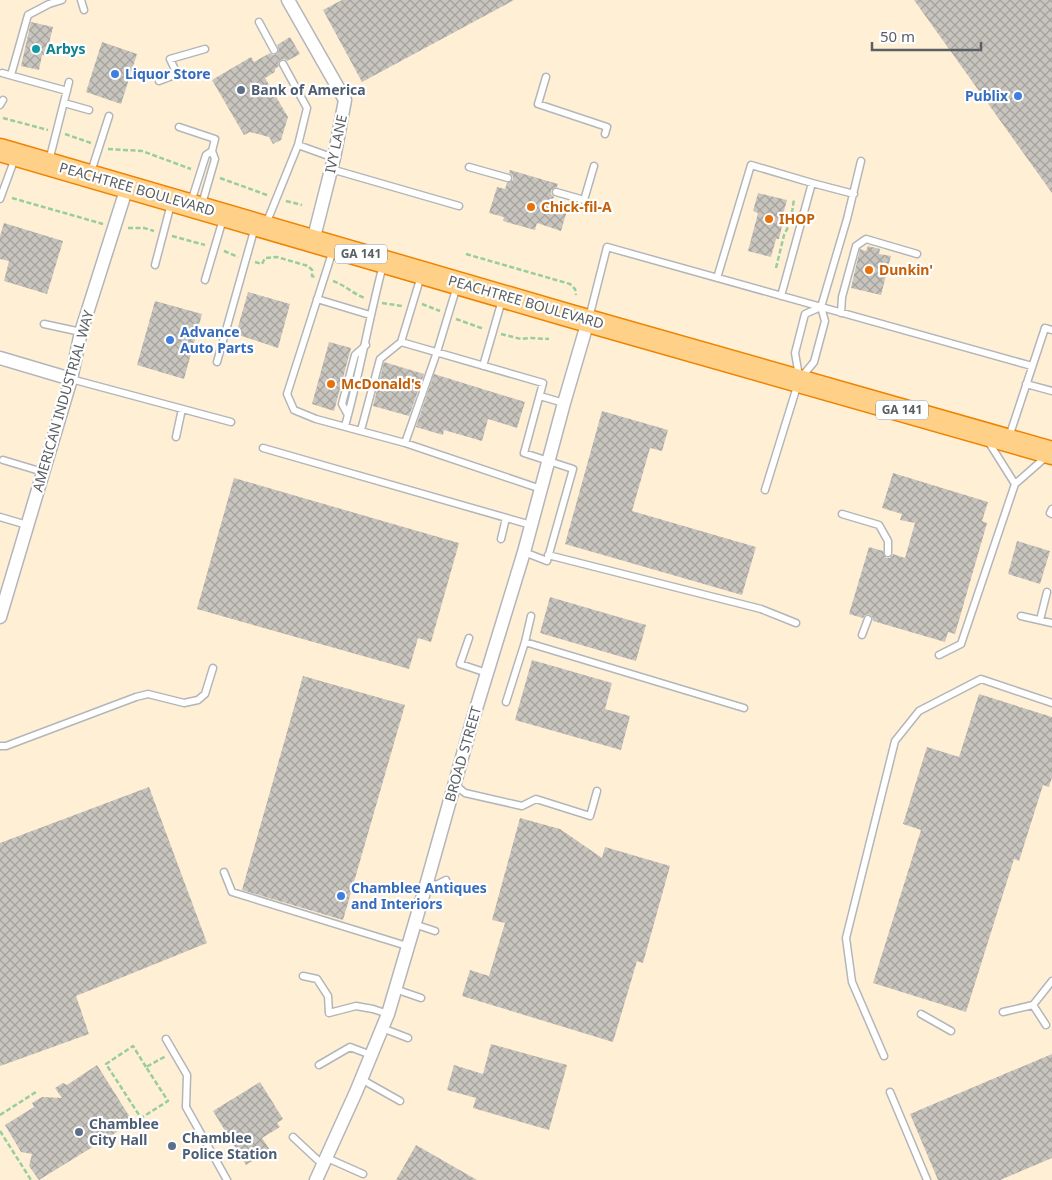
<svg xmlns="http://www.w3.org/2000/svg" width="1052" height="1180" viewBox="0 0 1052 1180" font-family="'Noto Sans',sans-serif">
<defs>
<pattern id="building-cross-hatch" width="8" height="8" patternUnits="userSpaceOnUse" patternTransform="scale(1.25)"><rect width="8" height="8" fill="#c8c4be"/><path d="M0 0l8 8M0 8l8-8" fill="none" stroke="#a5a29e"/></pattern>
</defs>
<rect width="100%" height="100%" fill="#eee9e1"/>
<path fill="#ffefd5" d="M0,0H1052V1180H0Z"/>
<path fill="url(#building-cross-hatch)" d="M342,0H514L362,82L323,10Z
M914,0H1052V193Z
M31,22L53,27L46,56L42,55L39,70L21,66Z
M290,37L300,54L287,61L284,59L280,60L278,63L279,66L275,69V72L265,78L288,117L281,140L273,144L269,137L250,132L244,135L212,80L251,57L254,62L270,53L273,55L277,54L279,50L277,45Z
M102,42L137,54L121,104L86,92Z
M510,170L558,184L557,187L551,190V194L554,197L552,202L568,207L561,231L537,223L535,230L503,221L504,217L489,213L497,187L505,189L507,183L513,180V176L509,173Z
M758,193L787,200L780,225L782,226L779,239H776L771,257L748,251L758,213L753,211Z
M4,223L63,241L47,294L4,281L9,261L0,259V236Z
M868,246L880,249L879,254L891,256L881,295L851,288L860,249L866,251Z
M248,292L290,304L278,348L236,334Z
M155,301L202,314L184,379L137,365Z
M329,342L351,348L334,411L312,404Z
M384,362L424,374L409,416L373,406Z
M434,374L525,402L517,428L488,419L482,441L444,430L443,435L416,427Z
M602,411L668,430L662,451L650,448L632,511L756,547L742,595L565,544Z
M893,473L988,502L982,521L987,523L955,634L948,632L945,642L873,621L872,616L869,614L865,615L863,618L849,614L869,547L883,551L886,558H890L893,554L905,558L915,523L900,520L902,514L882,508Z
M234,478L459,543L431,642L418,638L409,669L197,609Z
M1017,541L1050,551L1040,584L1008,574Z
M550,597L646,625L636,661L540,633Z
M532,660L612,683L605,709L630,716L621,750L515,720Z
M303,676L405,705L343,920L242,890Z
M979,694L1052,717V777L1049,787L1043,785L1019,861L1014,859L966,1012L873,983L921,830L903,824L927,747L959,757Z
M149,787L207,943L76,996L89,1034L0,1066V843Z
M520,818L560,829L602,858L605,847L670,866L643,963L637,961L613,1042L462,996L470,970L489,976L505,923L492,920Z
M491,1044L567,1065L549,1130L473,1108L476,1098L447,1090L454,1065L483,1074Z
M1052,1054V1158L1000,1180H938L910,1114Z
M97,1065L133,1122L39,1180L29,1166L32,1154L21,1152L5,1125L34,1107L32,1103L42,1097L62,1098L55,1088L63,1083L67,1085Z
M260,1082L283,1119L277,1123L280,1127L262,1138L270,1150L246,1165L213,1111Z
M416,1145L477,1180H396Z"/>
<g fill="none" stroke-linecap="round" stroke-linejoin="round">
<g stroke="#b2b6ba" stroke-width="9">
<path id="lane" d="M81,0L84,10
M259,22L274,50
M2,73L67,91
M11,75L28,15L49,4L62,0
M546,77L538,104L607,127L605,134
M159,81L177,74L170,59L205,49
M64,103L89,110
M0,105L3,100
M179,127L215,139L212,151L215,159L202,204
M298,145L334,158
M49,161L69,82
M469,167L508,178
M331,169L459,206
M91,172L109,116
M812,183L854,194
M556,192L584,200L594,166
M0,199L15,158
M191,202L206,155L212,151
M266,224L298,145L307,108L283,64
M333,250L287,394L294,410L316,419L405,443L541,489
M155,265L171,204
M717,278L751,165L812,183L781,296
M205,280L223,219
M317,299L370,315
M841,313L842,297L856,246L866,239L917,254
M589,318L607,247L1032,366
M44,324L81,332
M401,342L543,383L524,453L573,469L547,561L524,552
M217,362L255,227
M483,366L502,300
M799,376L795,353L805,314L821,307
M71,379L231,422
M1026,384L1052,391
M540,396L564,403
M348,415L342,404L355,355L366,345
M345,426C360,373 369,318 383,265
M361,430L380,359L401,342L421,276
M176,437L182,409
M1009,437L1045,328L1052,330
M988,441L1015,484
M405,443L437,352L457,286
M263,448L531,525
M3,460L43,472
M765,490L799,380L814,362L825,321L821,307L847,219L861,161
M1052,509L1050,513L1052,514
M842,514L879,525L888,541V553
M0,517L27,525
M501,539L506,518
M548,555L761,609L796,623
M1021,616L1052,623
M1040,620L1047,592
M862,635L868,619
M469,638L460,664L487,673
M525,642L744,708
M939,655L961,644L1015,484L1047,456
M506,702L525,642L531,616
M0,746H6L136,697L148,694L184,703L198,700L205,694L213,668
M454,784L465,793L522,806L536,799L590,816L597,791
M224,872L232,892L407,946
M427,882L436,885L446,880
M414,924L435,931
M303,976L317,979L328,996L329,1013L356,1006L373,1009L388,1014
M395,989L421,998
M1033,1005L1046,1025
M1003,1012L1033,1005L1052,981
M921,1014L951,1031
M382,1028L408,1038
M166,1039L187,1075L186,1107L227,1180
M884,1056L852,982L846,938L895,741L919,711L981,679L1052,703
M319,1065L350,1047L371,1055
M361,1079L400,1101
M890,1092L927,1180
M293,1137L323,1165
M327,1158L363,1174"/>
</g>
<g stroke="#b2b6ba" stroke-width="15">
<path id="street" d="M288,0L345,100L334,158L313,241
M0,358L71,379
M0,617L71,379L81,332L127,187
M316,1180L356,1092L388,1014L427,882L472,722L524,552L564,403L588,321"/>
</g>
<g stroke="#ef8300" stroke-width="25">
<path id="highway" d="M0,150L567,315L1052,453"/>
</g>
<path stroke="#98cd9f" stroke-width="2.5" stroke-dasharray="5 2.5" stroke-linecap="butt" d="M3,118L48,130
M65,134L91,143
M108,149L142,151L191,169
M220,178L267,195
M12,198L103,224
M286,201L302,205
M792,213L794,199
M128,228H144L154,231
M172,236L205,245
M224,251L238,257
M466,254L570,284L575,289L576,295
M255,262L262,264L265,258L277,257L308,266L312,270V276L315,277
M776,268L784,235L789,225
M333,281C345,285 353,294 365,298
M382,303L402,306
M422,304L440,311
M456,319L484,329
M501,334L521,339L531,338L549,339
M146,1067L133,1046L106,1064L141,1118L168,1101L146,1067L166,1056
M0,1115L36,1092
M0,1131L31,1180"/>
<use href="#lane" stroke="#fff" stroke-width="6"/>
<use href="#street" stroke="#fff" stroke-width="12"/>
<use href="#highway" stroke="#ffd087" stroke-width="22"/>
</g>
<circle fill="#0f9aa8" stroke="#fff" stroke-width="2" cx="36" cy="49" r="5"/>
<g fill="#3f7fe0" stroke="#fff" stroke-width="2">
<circle cx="115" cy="74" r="5"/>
<circle cx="1018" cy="96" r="5"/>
<circle cx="170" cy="340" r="5"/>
<circle cx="341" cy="896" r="5"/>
</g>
<g fill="#5c6f8a" stroke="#fff" stroke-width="2">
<circle cx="241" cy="90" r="5"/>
<circle cx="79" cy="1132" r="5"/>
<circle cx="172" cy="1146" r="5"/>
</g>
<g fill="#e8710a" stroke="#fff" stroke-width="2">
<circle cx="531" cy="207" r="5"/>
<circle cx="769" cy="219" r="5"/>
<circle cx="869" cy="270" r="5"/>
<circle cx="331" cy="384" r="5"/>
</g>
<g text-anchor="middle" stroke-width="4.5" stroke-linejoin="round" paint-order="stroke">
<g fill="#fff" stroke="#8c8f92" stroke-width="1">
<rect x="335" y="244.5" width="52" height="19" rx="4"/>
<rect x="876" y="400.5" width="52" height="19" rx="4"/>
</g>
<g font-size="12" font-weight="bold" fill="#5a5f63">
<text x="361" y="258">GA 141</text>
<text x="902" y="414">GA 141</text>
</g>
<g font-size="14" font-weight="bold" fill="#0d838f" stroke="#fff" text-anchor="start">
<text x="46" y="54">Arbys</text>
</g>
<g font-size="14" font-weight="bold" fill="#366cbe" stroke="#fff" text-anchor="start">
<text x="125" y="79">Liquor Store</text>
<text x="1008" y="101" text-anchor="end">Publix</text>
<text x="180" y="337">Advance<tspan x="180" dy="16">Auto Parts</tspan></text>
<text x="351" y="893">Chamblee Antiques<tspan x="351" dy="16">and Interiors</tspan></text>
</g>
<g font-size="14" font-weight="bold" fill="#4e5e75" stroke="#fff" text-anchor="start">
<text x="251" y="95">Bank of America</text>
<text x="89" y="1129">Chamblee<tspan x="89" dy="16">City Hall</tspan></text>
<text x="182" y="1143">Chamblee<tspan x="182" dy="16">Police Station</tspan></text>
</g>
<g font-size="14" fill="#5a5f63" stroke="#fff">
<text transform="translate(336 144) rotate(-78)" y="5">IVY LANE</text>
<text transform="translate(137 189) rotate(16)" y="5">PEACHTREE BOULEVARD</text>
<text transform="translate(526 302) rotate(16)" y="5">PEACHTREE BOULEVARD</text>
<text transform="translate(63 401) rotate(-74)" y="5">AMERICAN INDUSTRIAL WAY</text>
<text transform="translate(463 754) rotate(-74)" y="5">BROAD STREET</text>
</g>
<g font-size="14" font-weight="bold" fill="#c56008" stroke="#fff" text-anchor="start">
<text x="541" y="212">Chick-fil-A</text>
<text x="779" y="224">IHOP</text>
<text x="879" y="275">Dunkin'</text>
<text x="341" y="389">McDonald's</text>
</g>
</g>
<path d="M872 42v8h109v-8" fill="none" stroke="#5a5f63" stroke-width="2.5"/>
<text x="880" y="42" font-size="15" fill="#5a5f63" stroke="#ffffff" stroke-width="4" paint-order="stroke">50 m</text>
</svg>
